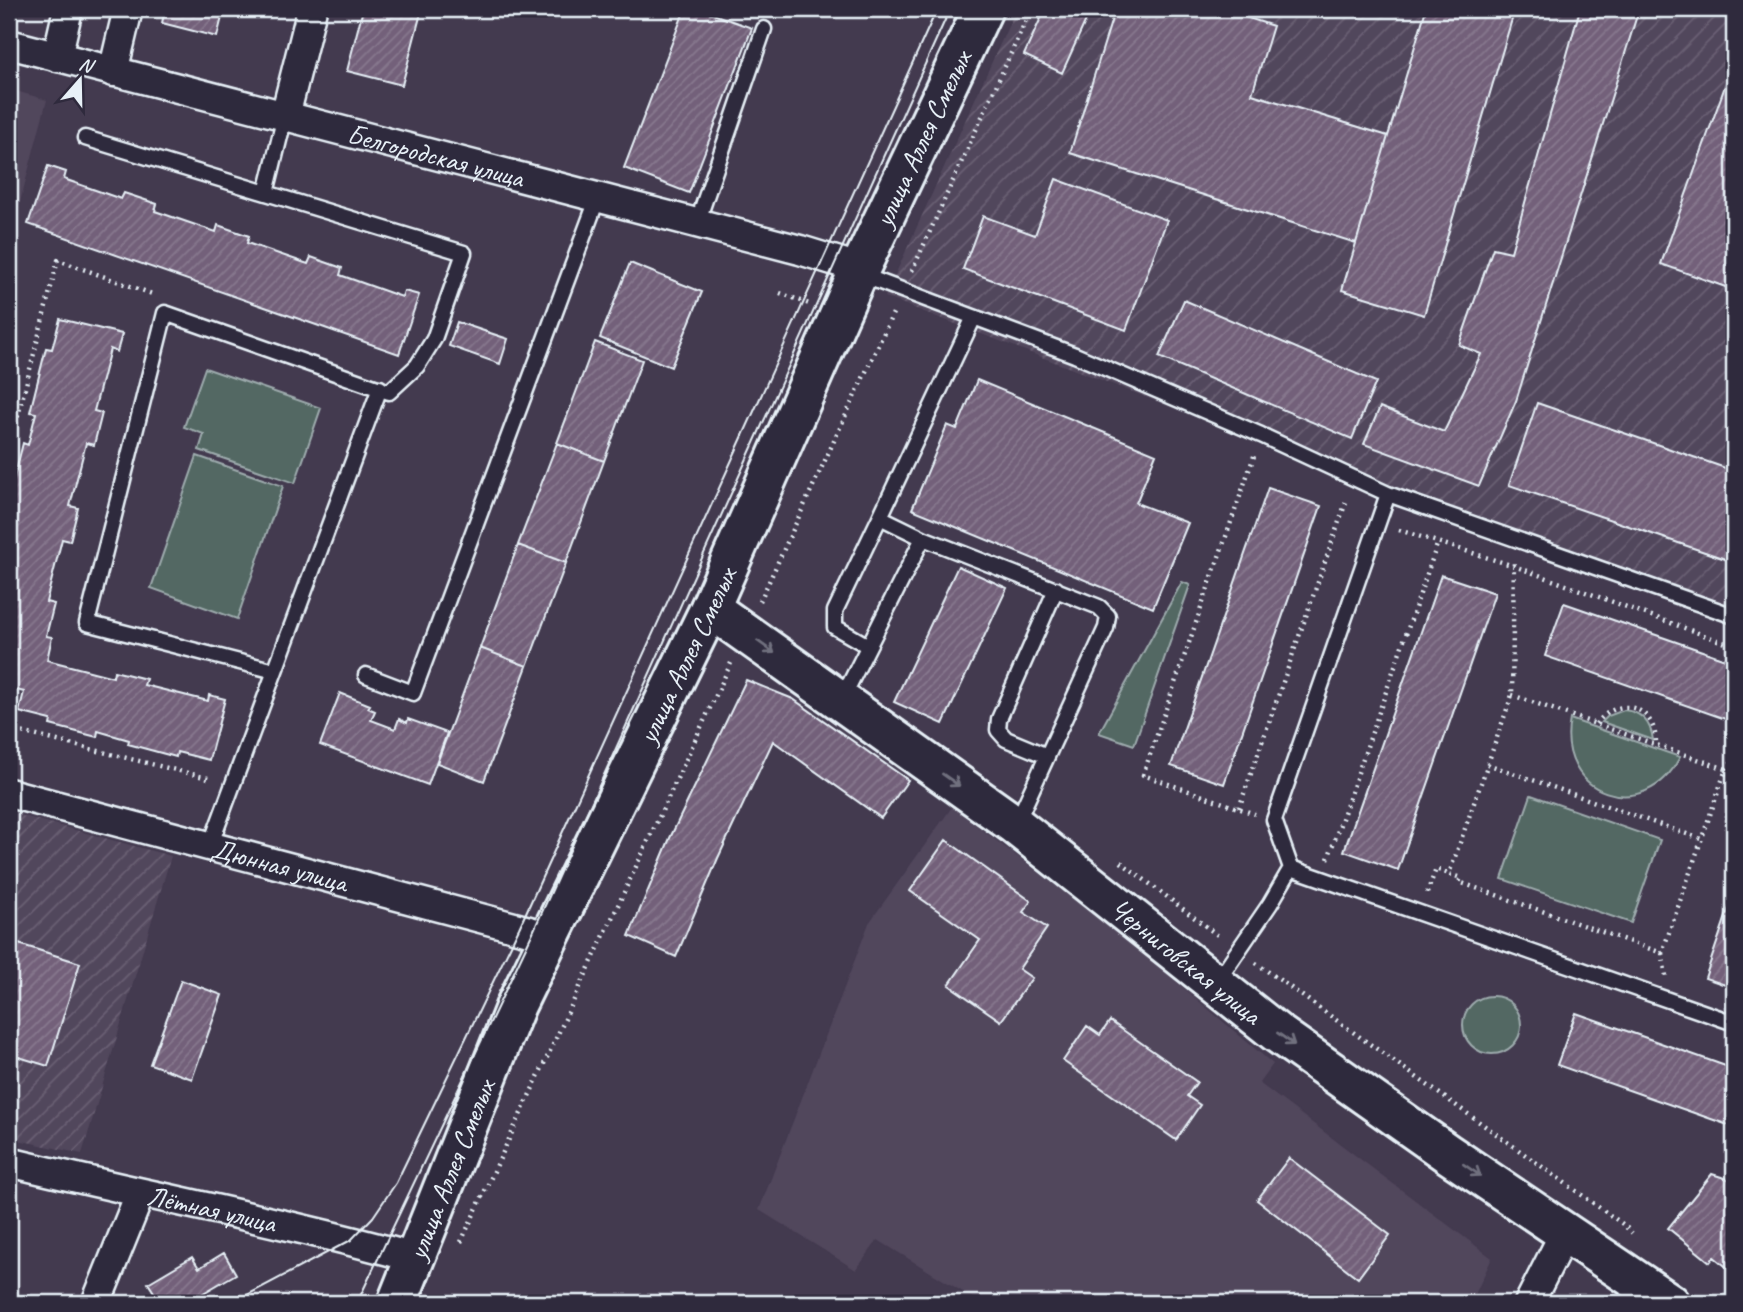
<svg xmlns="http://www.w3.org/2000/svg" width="1743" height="1312" viewBox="0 0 1743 1312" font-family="Caveat,sans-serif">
<defs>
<pattern id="industrial-furrows" width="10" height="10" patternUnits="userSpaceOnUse" patternTransform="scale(1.75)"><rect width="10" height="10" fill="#51465c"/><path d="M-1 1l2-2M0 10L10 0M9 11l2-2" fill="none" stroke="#6a6174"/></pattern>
<pattern id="building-hatch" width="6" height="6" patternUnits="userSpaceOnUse" patternTransform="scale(1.75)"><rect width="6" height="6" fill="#73617a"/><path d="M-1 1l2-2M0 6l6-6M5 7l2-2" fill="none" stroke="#87788e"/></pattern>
</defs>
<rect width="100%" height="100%" fill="#433a4f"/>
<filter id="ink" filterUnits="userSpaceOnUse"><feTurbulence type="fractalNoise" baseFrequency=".0143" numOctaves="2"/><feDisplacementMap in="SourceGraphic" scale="14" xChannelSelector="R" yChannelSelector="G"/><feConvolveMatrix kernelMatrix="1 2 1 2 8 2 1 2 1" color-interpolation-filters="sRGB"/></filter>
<g filter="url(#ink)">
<path fill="#51465c" d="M9,89L47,100L9,244Z
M952,807L1120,934L1273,1064L1259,1083L1492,1258L1471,1303H981L878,1240L856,1270L759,1210L869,923Z"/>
<path fill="url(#industrial-furrows)" d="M1016,9H1734V627L1378,486L885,297Z
M9,812L171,856L82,1154L9,1138Z"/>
<path fill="#536863" stroke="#9eacae" stroke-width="2" d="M205,368L321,408L295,483L199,450L204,434L184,427Z
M197,456L283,486L237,619L151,588Z
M1182,582L1190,585L1134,745L1099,733Z
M1624,710C1642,712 1651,723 1653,740L1602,722L1608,716Z
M1570,719L1680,757C1645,826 1555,795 1570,719Z
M1531,795L1660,840L1631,923L1502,879Z
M1463 1025a29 29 0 1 1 58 0a29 29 0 1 1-58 0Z"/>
<path fill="url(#building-hatch)" stroke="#e8f1f8" stroke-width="2" d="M165,9H224L217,37L162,23Z
M363,9H422L402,85L347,71Z
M685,9H699L752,28L689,193L624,168Z
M1045,9H1091L1062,73L1024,55Z
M1115,9H1221L1273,26L1252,94L1388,136L1356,243L1070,153Z
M1426,9H1515L1424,315L1342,290Z
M1580,9H1639L1516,401L1479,486L1364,444L1380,407L1444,432L1481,354L1459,345L1493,248L1511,252Z
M1734,61V290L1661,264Z
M9,127L18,129L9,161Z
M48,166L66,172L64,179L121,199L124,193L157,204L155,211L216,232L218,225L249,236L247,243L308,264L311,257L342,268L340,275L402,297L404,291L419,295L399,354L28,224Z
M1056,179L1167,220L1126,330L963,269L983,216L1035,235Z
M630,263L702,292L671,367L600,338Z
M1184,300L1376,382L1352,439L1159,357Z
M60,319L122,334L117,352L110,349L94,411L102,413L94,445L86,443L70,506L78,508L70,541L62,539L46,602L54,604L46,636L52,637L47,660L113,677L114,671L146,679L144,685L208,701L209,695L225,699L209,760L177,752L176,757L128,744L129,740L98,731L97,737L50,725L51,720L19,712L24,692L9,688V521L12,509L9,508V498L23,443L28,445L36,413L30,412L46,348L52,349Z
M457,322L508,339L500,364L449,346Z
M595,342L642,360L604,461L557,443Z
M977,380L1156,454L1136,503L1188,523L1153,608L912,509L947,425L957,429Z
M1537,403L1734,471V562L1509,485Z
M557,443L604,461L566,563L518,545Z
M1268,488L1321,506L1224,784L1171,766Z
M518,545L566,563L527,666L480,648Z
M958,566L1007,588L943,724L894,702Z
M1441,575L1495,593L1398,870L1344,851Z
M1564,603L1734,662V710L1731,721L1545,656Z
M480,648L527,666L484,781L437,763Z
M746,680L793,699L908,780L881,818L773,741L718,858L676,957L629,936L670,838Z
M340,693L370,705L368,708L375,711L371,720L395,729L399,719L407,723L408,719L447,733L428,785L320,745Z
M946,840L1031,901L1023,912L1047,928L1019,969L1032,978L1001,1021L949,985L980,940L910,891Z
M1734,893V988L1705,978Z
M9,941L80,963L48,1066L9,1054Z
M181,980L222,995L192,1079L150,1064Z
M1576,1013L1734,1069V1127L1557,1065Z
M1110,1021L1197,1082L1187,1096L1200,1105L1176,1140L1063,1061L1087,1026L1100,1035Z
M1289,1158L1390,1235L1358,1278L1257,1200Z
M1712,1174L1734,1181V1273L1714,1257L1710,1262L1668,1228Z
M224,1253L236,1274L186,1303H161L148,1283L192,1257L199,1268Z"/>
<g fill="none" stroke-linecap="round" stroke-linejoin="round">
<g stroke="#e8f1f8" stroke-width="19">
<path id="service" d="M85,138L464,253L434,339L417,366L389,392L165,313L87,623L275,671
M266,193L285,116
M697,223L764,29
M859,274L1075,355L1261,435L1388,494L1734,616
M974,317L880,517L923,538L1099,607L1108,616L1106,628L1016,824
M868,646L835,627V611L880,517
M366,675L413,693L598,197
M842,699L923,538
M1047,756L1006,739L998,730L999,719L1056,589
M210,846L380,388
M1291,868L1734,1023
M1216,983L1270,904L1291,868L1274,820L1388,494"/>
</g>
<g stroke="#e8f1f8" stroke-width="33">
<g id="minor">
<path id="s1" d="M9,44L800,250L852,266L858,273"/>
<path d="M57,57L68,9"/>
<path d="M113,72L128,9"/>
<path d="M285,116L312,9"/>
<path id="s2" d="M9,793L533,932L545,935L550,939"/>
<path id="s3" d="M9,1162C144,1195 281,1221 415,1258"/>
<path d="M96,1303L140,1194"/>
<path d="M1529,1303L1565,1232"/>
</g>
</g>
<g stroke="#e8f1f8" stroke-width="44">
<g id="secondary">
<path id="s4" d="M710,608L1015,825L1277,1033L1447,1153L1670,1303"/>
<path id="s5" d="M397,1303L516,1005L710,608L858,273L983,9"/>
</g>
</g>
<path stroke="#e8f1f8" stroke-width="4.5" stroke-dasharray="2 5" stroke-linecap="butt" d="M912,271L1031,9
M780,293L809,304
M9,451L58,260L155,295
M1254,456L1143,775L1255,814
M1399,530L1514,566L1734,646
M760,601L894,311
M1512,695L1726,769L1662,953L1459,882L1461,878L1449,874L1512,695L1514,559
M1596,724C1620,693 1657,707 1656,745
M9,729L212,779
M1487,764L1701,839
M1726,769L1734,758
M1239,808L1347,499
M1328,859L1438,542
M1121,862L1220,937
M1427,893L1436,869L1449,874
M1662,953L1666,976
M1256,963L1624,1225L1632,1233
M461,1242L731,663"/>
<use href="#service" stroke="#2f2a3d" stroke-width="14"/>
<use href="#minor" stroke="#2f2a3d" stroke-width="28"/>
<use href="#secondary" stroke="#2f2a3d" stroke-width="38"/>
<path stroke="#e8f1f8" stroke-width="2" d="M232,1303L351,1240L373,1217L396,1183L519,928L937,9
M357,1303L533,932L950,9"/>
</g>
<defs><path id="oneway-shaft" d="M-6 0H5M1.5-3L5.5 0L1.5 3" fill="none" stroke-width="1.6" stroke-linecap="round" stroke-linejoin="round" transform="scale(1.75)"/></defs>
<g stroke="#70707e">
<use href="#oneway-shaft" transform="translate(766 647) rotate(36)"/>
<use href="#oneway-shaft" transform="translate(951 780) rotate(35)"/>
<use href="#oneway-shaft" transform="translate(1286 1039) rotate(35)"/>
<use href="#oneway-shaft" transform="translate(1472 1170) rotate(34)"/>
</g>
</g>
<g text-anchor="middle" stroke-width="6" stroke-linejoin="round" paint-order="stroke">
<g font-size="28" fill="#e8f1f8" stroke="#2f2a3d">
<text dy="10" stroke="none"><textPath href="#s5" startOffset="1278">улица Аллея Смелых</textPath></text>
<text dy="10" stroke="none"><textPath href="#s1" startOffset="441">Белгородская улица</textPath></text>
<text dy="10" stroke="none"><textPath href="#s5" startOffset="710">улица Аллея Смелых</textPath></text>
<text dy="10" stroke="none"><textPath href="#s2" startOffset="280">Дюнная улица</textPath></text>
<text dy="10" stroke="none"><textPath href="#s4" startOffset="593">Черниговская улица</textPath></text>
<text dy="10" stroke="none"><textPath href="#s5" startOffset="144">улица Аллея Смелых</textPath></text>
<text dy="10" stroke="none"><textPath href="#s3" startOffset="208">Лётная улица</textPath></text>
</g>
</g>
<rect width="1743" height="1312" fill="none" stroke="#2f2a3d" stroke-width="35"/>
<rect x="18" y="18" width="1708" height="1277" fill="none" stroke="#e8f1f8" stroke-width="2.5" filter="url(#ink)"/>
<g transform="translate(80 80) rotate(20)" stroke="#2f2a3d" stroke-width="5" paint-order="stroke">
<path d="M0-5L12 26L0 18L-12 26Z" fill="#e8f1f8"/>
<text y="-10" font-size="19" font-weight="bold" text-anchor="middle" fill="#e8f1f8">N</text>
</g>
</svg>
